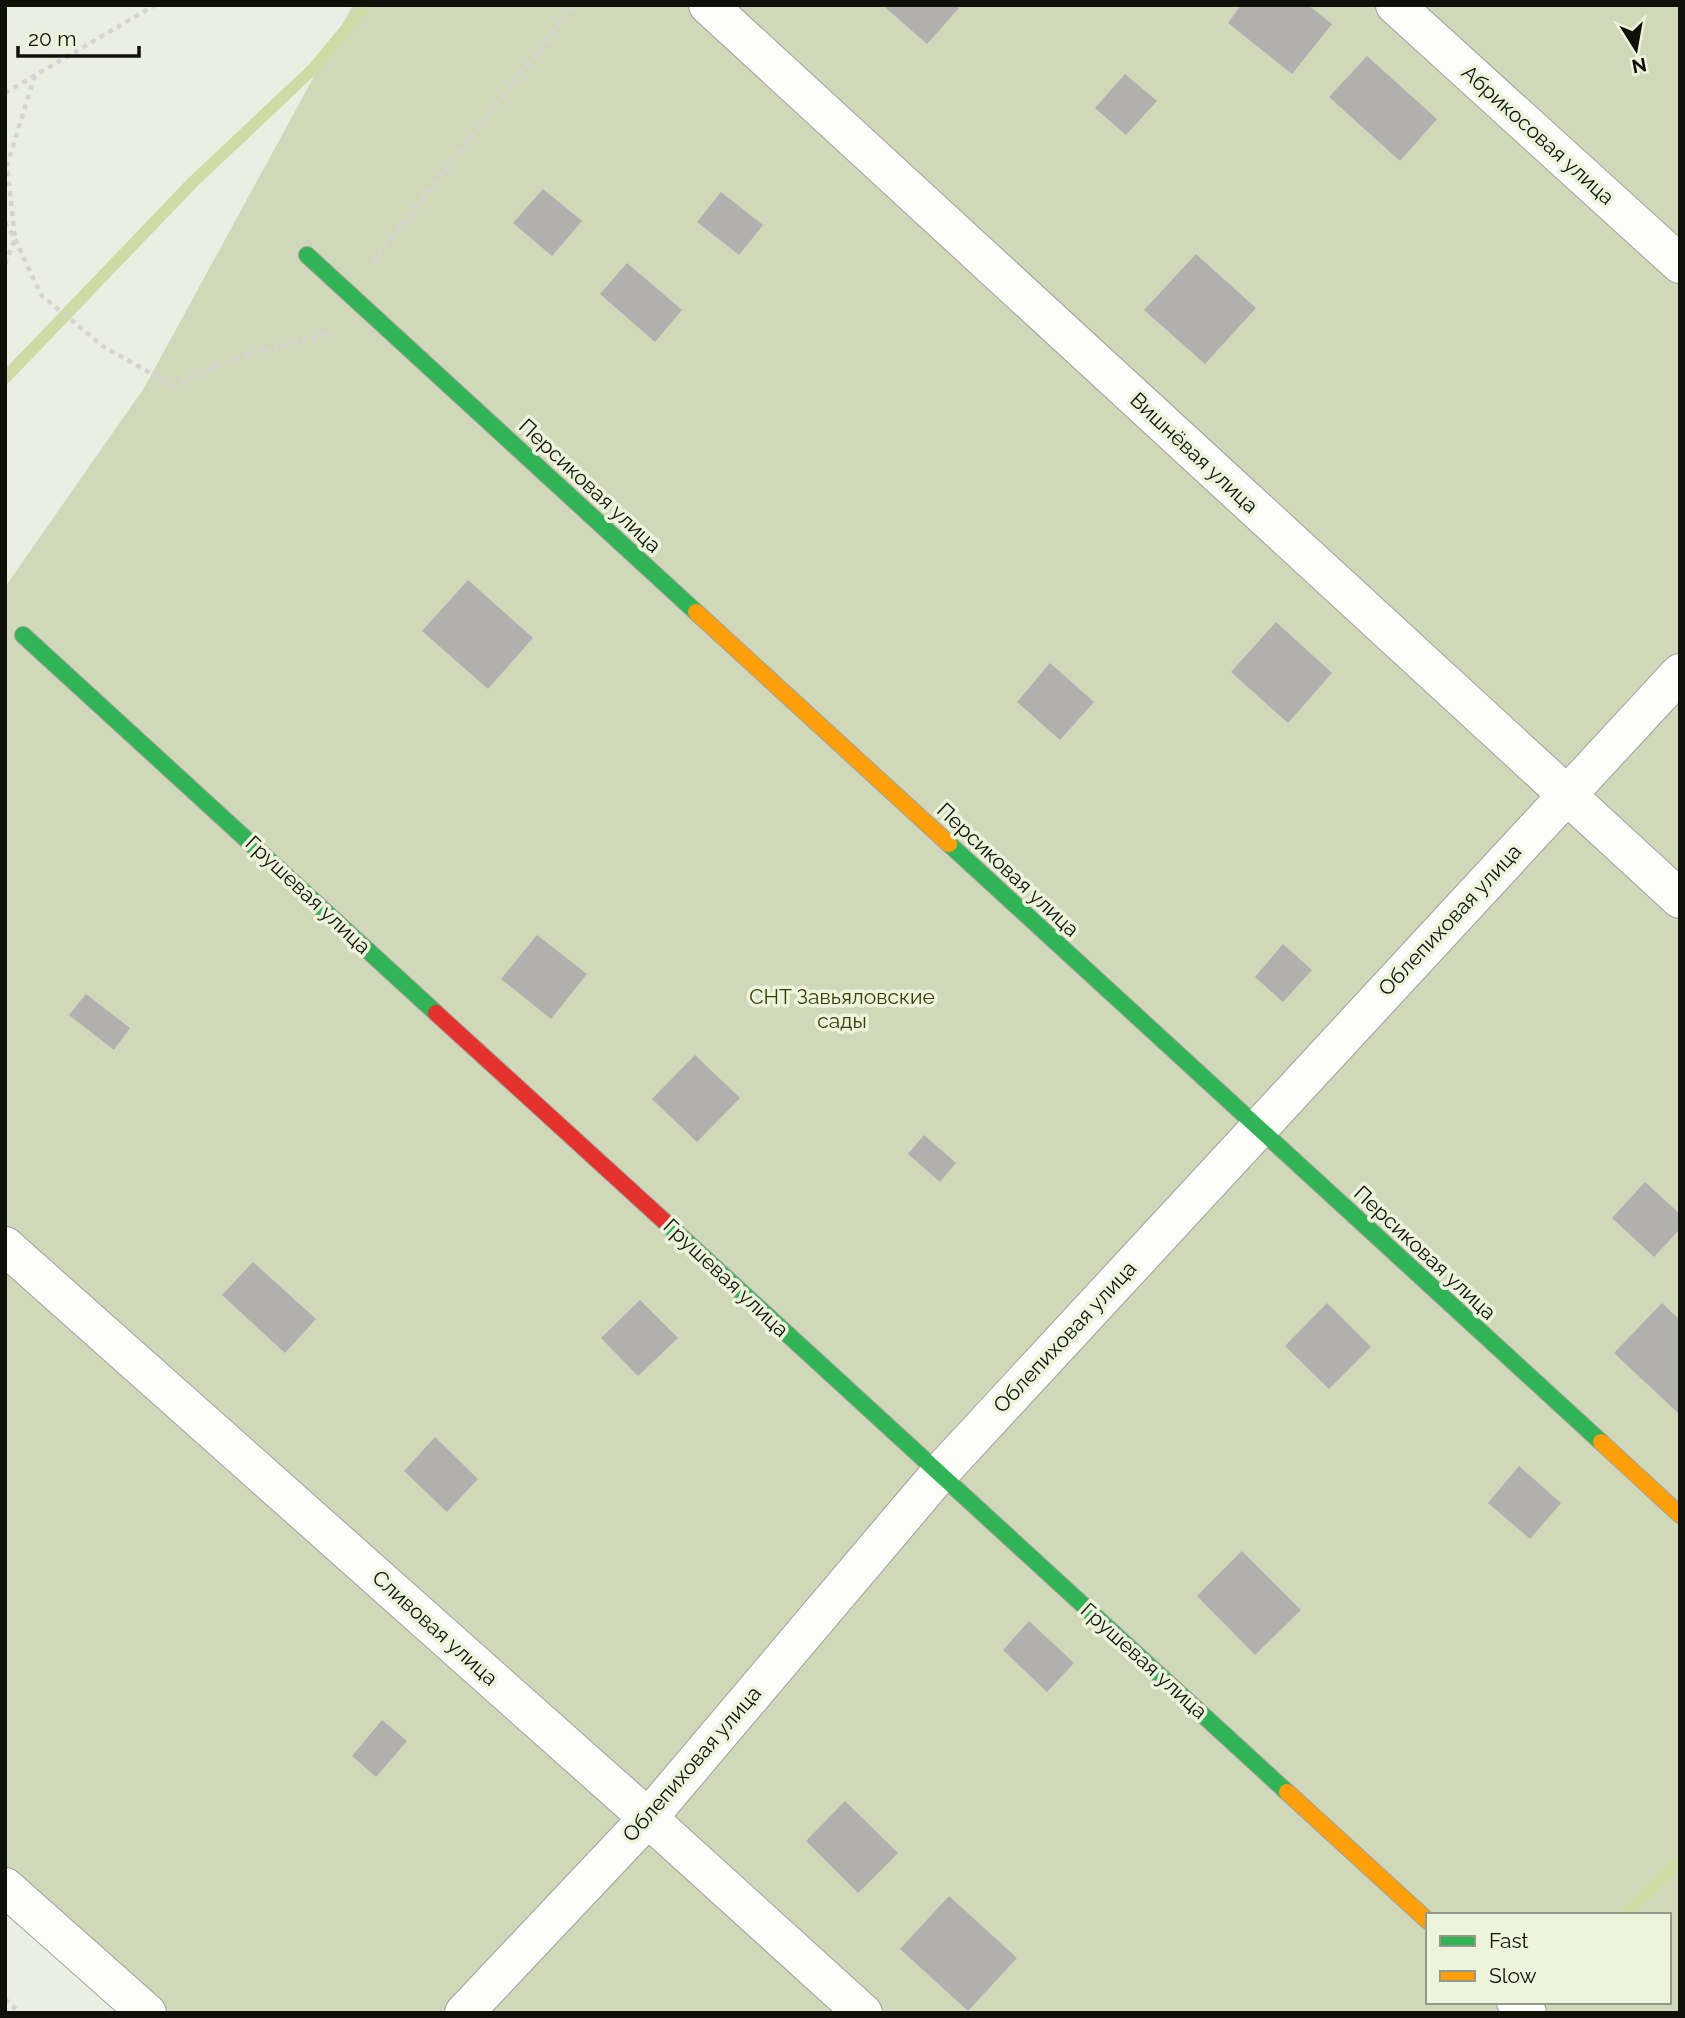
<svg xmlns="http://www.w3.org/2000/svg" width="1685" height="2018" viewBox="0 0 1685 2018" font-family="Raleway,sans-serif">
<rect width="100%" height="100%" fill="#ebeee2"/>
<path fill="#d1d8ba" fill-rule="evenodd" d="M353,5H1680V2013H121L5,1906V587L144,388ZM1428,1915H1669V2002H1428Z"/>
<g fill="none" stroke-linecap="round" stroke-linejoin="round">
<path stroke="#cfdba5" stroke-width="12" d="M5,378L193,182L314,68L366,5
M1625,1915L1680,1860"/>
</g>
<path fill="#b2b0af" d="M888,5H956L959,8L927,44L886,8Z
M1241,5H1308L1332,24L1292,74L1228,23Z
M1367,56L1437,119L1400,161L1329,97Z
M1125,74L1157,101L1126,135L1095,108Z
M543,189L582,221L552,256L513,223Z
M721,192L763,225L739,255L697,222Z
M1196,254L1256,308L1205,364L1144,310Z
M627,263L682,310L655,342L600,294Z
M468,580L533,638L488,689L422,631Z
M1276,622L1332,673L1288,723L1231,672Z
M1050,663L1094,702L1060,740L1017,702Z
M537,935L587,974L551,1019L501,979Z
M1283,944L1312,970L1283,1002L1255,977Z
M86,994L130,1028L114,1050L69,1015Z
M695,1055L740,1098L697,1142L652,1099Z
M924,1135L956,1163L940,1182L908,1154Z
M1645,1182L1680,1214V1229L1654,1257L1612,1218Z
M253,1262L316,1319L285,1353L222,1295Z
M640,1300L678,1338L638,1376L601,1338Z
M1327,1303L1371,1347L1329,1389L1285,1346Z
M1662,1303L1680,1320V1411L1678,1413L1614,1353Z
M435,1437L478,1479L447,1512L404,1471Z
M1519,1466L1561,1503L1530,1539L1488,1503Z
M1242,1551L1301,1610L1255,1655L1197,1596Z
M1029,1621L1074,1663L1047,1692L1003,1650Z
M382,1720L407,1741L376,1777L352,1756Z
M845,1801L898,1853L858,1893L806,1841Z
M949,1896L1017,1958L968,2011L900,1949Z"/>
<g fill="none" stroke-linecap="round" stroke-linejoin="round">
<g stroke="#9fa198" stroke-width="40">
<path id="street" d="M708,5L1680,899
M1395,5L1680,264
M5,1246L648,1818L863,2013
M5,1887L147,2013
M1516,2002L1527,2013
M464,2013L648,1818L939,1474L1680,673"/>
</g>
<g stroke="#9fa198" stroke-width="18">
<path id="fast" d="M307,255L696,612
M23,635L436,1013
M949,844L1601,1442
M664,1221L1287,1792"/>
</g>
<g stroke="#9fa198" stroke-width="18">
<path id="slow" d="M696,612L949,844
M1601,1442L1680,1515
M1287,1792L1428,1921"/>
</g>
<g stroke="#9fa198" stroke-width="18">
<path id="jam" d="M436,1013L664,1221"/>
</g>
<path stroke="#d4d5d1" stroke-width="4.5" stroke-dasharray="5 5" stroke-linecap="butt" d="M5,93L155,5
M5,222L15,239L41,295L104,347L174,386L229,360L333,332
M372,263L575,5
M5,264L15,239L7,165L35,75
M5,1999L20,2013"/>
<use href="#street" stroke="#fcfcfb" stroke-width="38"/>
<use href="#fast" stroke="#30b455" stroke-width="16"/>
<use href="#slow" stroke="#ff9f0a" stroke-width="16"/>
<use href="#jam" stroke="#e5322d" stroke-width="16"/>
</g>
<g text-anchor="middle" stroke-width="7" stroke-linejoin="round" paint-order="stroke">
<g font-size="21" fill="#0f1109" stroke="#eef4dc">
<text transform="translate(1538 135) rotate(42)" y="7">Абрикосовая улица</text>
<text transform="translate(1194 453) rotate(43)" y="7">Вишнёвая улица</text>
<text transform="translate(590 486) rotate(43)" y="7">Персиковая улица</text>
<text transform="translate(1008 870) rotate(43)" y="7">Персиковая улица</text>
<text transform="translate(308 895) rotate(43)" y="7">Грушевая улица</text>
<text transform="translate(1450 920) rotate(-47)" y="7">Облепиховая улица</text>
<text transform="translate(1425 1253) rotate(43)" y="7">Персиковая улица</text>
<text transform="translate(726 1278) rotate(43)" y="7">Грушевая улица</text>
<text transform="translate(1065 1337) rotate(-47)" y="7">Облепиховая улица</text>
<text transform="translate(435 1628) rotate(42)" y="7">Сливовая улица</text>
<text transform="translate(1144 1661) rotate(42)" y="7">Грушевая улица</text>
<text transform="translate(692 1764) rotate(-49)" y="7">Облепиховая улица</text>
</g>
<g font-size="21" fill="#363e07" stroke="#eef4dc">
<text x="842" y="1004">СНТ Завьяловские<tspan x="842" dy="24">сады</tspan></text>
</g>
</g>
<rect width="1685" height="2018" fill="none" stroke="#0f1109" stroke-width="14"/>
<rect x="1426" y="1913" width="245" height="91" fill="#eef4dc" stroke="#959988" stroke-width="2"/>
<rect x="1440" y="1936" width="35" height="10" fill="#30b455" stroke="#959988" stroke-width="2"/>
<text x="1489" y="1948" font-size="21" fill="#0f1109">Fast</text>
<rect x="1440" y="1971" width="35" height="10" fill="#ff9f0a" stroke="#959988" stroke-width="2"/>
<text x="1489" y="1983" font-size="21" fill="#0f1109">Slow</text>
<g transform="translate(1636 49) rotate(169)" stroke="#eef4dc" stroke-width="5" paint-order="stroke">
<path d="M0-5L12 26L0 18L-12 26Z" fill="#0f1109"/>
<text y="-10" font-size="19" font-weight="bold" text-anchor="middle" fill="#0f1109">N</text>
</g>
<path d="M18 46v10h121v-10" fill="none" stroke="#0f1109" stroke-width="3.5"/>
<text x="28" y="46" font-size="21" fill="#0f1109" stroke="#eef4dc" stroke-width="5" paint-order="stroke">20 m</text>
</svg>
